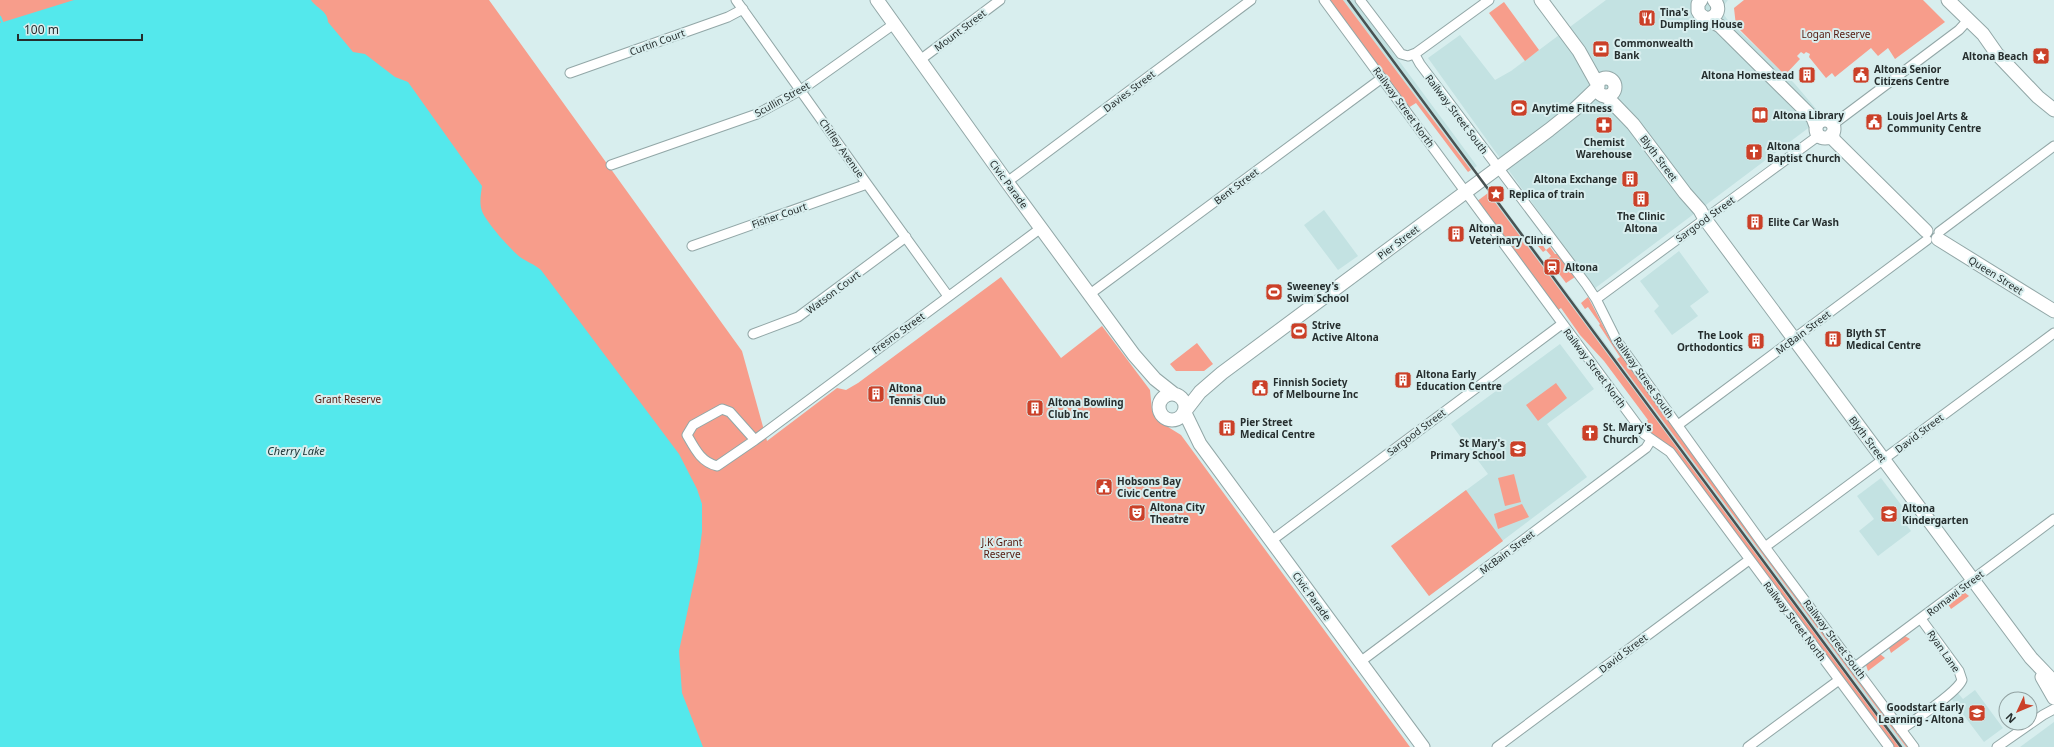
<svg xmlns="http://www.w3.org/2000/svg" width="2054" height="747" viewBox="0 0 2054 747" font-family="'Noto Sans',sans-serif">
<rect width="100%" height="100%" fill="#d8eeee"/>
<path fill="#c3e2e2" d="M1343,0H1354L1477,166L1471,170Z
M1606,0H1728L1722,8V12L1727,19L1794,83L1823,117L1594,289L1428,58L1460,35L1495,80L1511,71Z
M1490,189L1617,359L1906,747H1899L1487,192Z
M1324,210L1358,256L1338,270L1304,225Z
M1679,251L1709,292L1690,306L1698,316L1672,335L1654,311L1659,306L1640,281Z
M1560,344L1594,389L1547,424L1587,477L1429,596L1391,546L1488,474L1451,424Z
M1881,478L1911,518L1905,523L1911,531L1878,556L1859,531L1874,519L1857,496Z
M1975,690L2003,728L1984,742L1950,697L1956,691L1963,699Z
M2054,722V747H2020Z"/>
<path fill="#f79d8b" d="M0,0H489L742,351L767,441L837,388L846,390L858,383L1001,277L1061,358L1102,326L1150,390L1152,410L1160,422L1181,435L1410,747H0Z
M1330,0H1343L1471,170L1468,172L1416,103L1408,108Z
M1744,0H1923L1945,22L1895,59L1888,48L1878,56L1871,48L1835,77L1832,73L1826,78L1809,57L1810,54L1806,52L1804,54L1801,52L1797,56L1800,59L1785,75L1736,26L1734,8Z
M1504,2L1539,50L1525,61L1489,13Z
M1488,193L1899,747H1892L1670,446L1649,433L1642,425L1648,420L1604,361L1580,335L1561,308L1558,310L1476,202Z
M1537,237L1546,250L1550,247L1555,254H1558L1575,277L1566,283L1548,259L1551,256L1546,250L1543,252L1533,240Z
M1588,297L1610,339L1670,420L1683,441L1910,747H1906L1617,359L1620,357L1599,325L1600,324L1588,307L1585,309L1581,303Z
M1197,343L1213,364L1204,371H1176L1170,364Z
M1556,383L1567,398L1538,421L1526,405Z
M1514,474L1521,502L1505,506L1498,478Z
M1466,490L1503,541L1429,596L1391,546Z
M1522,504L1529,517L1498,529L1494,514Z
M1964,592L1969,596L1951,609L1948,604Z
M1905,636L1910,639L1891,653L1889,648Z
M1880,654L1885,658L1868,671L1866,665Z"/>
<path fill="#54e8ec" d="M74,0H311C316,8 328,11 328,22L353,52L365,54L395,77L408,82L482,186C481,194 479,203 482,211C486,222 510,249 520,257C527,262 534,264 541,270L679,454L697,489L702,504V532L698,562L679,651L682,693L703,747H0V23Z"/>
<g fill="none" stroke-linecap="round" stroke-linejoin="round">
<path stroke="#54e8ec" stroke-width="2.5" d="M0,17L2,22"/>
<g stroke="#92a7a7" stroke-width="11">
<path id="street" d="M736,0L867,184L948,296
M1324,0L1644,434L1670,452L1889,747
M1360,0L1401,54L1408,56L1416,53L1489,0
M1416,53L1415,55L1420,64L1586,284L1596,299L1617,341L1765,547L1914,747
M920,60L1000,0
M570,73L728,17L743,9
M1835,123L1959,30L1969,19
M611,165L757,114L801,90L894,24
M1007,182L1251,0
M1939,232L2054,146
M692,246L867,184
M1090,294L1382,78
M1596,299L1814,139L1821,137
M753,334L798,317L906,237
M1678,425L1927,240
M755,440L730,412L722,409L693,425L687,435C695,449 701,462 717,466L755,440L1041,228
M1271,541L1562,324
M1765,547L2054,333
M1360,662L1646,448L1651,440
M1855,667L2054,519
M1901,730C1914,720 1957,693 1962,680L1959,671L1921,619
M1497,747L1749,560
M1748,747L1839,680
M1997,747L2043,715L2054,709"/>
</g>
<g stroke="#92a7a7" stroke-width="15">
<path id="secondary" d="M877,0L1007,182L1134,355L1155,379L1174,394
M1541,0L1579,51L1598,85
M1701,0L1698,4V11C1706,27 1726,13 1714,0
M1948,0L1983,34L1997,54L2038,97L2054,110
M1708,19L1720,26L1813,118L1816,126
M1597 87a9 9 0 1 1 18 0a9 9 0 1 1-18 0Z
M1606,96L1633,124L1685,193L1700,210L1705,219L2031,658L2054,682
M1816 129a9 9 0 1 1 18 0a9 9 0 1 1-18 0Z
M1832,134L1834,140L1926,231
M1938,239L2054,311
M1159 407a13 13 0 1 1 26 0a13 13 0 1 1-26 0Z
M1186,410L1200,392L1222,373L1549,130L1574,110L1598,87
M1185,413L1200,444L1423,747
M2042,677L2054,698"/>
</g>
<use href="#street" stroke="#fff" stroke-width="9"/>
<use href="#secondary" stroke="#fff" stroke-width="13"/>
<path stroke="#495353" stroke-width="2.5" d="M1348,0L1901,747"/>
</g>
<defs>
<g id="restaurant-square" transform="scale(0.9)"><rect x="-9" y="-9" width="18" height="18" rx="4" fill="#cb4028" stroke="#d8eeee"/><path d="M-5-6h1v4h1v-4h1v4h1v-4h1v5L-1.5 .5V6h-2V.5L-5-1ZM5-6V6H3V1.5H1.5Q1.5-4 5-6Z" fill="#fff"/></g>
<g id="bank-square" transform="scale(0.9)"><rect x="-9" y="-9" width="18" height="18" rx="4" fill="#cb4028" stroke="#d8eeee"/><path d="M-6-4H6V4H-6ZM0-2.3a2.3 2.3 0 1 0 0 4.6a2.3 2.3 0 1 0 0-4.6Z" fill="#fff"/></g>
<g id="sight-square" transform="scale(0.9)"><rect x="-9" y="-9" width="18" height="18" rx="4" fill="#cb4028" stroke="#d8eeee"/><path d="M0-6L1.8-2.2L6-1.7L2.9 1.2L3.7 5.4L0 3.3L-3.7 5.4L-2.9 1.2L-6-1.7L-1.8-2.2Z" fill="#fff"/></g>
<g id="building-square" transform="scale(0.9)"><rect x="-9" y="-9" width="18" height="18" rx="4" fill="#cb4028" stroke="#d8eeee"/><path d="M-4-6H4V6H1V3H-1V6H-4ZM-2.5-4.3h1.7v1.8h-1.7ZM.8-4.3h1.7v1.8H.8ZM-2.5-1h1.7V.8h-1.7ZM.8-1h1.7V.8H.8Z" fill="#fff"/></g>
<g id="civic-square" transform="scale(0.9)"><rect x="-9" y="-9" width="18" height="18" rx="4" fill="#cb4028" stroke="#d8eeee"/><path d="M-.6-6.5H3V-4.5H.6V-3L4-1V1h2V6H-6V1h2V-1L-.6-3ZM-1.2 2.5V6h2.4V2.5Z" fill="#fff"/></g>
<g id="stadium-square" transform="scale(0.9)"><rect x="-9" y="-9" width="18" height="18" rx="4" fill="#cb4028" stroke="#d8eeee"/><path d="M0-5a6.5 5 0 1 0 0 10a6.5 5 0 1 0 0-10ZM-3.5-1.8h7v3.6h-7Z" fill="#fff"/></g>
<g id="library-square" transform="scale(0.9)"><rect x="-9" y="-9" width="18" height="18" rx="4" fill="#cb4028" stroke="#d8eeee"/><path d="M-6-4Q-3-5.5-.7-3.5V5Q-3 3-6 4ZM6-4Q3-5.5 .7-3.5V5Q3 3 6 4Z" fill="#fff"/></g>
<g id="pharmacy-square" transform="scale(0.9)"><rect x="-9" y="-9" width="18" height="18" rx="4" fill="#cb4028" stroke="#d8eeee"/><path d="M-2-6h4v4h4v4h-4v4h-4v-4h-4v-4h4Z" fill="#fff"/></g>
<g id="church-square" transform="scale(0.9)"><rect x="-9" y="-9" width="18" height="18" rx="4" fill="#cb4028" stroke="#d8eeee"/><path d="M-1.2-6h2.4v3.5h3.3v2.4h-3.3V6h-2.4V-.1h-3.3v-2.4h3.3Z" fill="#fff"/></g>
<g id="station-square" transform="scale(0.9)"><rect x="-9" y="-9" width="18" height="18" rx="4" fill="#cb4028" stroke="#d8eeee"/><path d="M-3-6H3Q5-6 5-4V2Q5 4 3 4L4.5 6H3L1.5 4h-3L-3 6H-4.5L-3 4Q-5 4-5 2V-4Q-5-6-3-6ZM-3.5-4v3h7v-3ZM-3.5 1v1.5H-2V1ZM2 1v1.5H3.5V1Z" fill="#fff"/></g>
<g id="school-square" transform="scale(0.9)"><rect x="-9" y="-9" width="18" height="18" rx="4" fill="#cb4028" stroke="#d8eeee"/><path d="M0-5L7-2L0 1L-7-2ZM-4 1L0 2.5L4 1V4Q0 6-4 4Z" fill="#fff"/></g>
<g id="theatre-square" transform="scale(0.9)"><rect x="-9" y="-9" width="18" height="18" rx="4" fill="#cb4028" stroke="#d8eeee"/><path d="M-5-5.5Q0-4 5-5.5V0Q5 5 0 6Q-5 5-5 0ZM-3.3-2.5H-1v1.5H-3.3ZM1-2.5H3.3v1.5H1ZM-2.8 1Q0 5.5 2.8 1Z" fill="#fff"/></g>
</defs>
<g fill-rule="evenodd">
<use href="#restaurant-square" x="1647" y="18"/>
<use href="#bank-square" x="1601" y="49"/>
<use href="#sight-square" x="2041" y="56"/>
<use href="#building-square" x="1807" y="75"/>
<use href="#civic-square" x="1861" y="75"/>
<use href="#stadium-square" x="1519" y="108"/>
<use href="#library-square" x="1760" y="115"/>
<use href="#civic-square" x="1874" y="122"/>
<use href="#pharmacy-square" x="1604" y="125"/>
<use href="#church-square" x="1754" y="152"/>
<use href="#building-square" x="1630" y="179"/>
<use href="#sight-square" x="1496" y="194"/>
<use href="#building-square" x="1641" y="199"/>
<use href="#building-square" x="1755" y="222"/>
<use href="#building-square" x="1456" y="234"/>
<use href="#station-square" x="1552" y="267"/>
<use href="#stadium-square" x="1274" y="292"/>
<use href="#stadium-square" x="1299" y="331"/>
<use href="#building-square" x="1833" y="339"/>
<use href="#building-square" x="1756" y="341"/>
<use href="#building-square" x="1403" y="380"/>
<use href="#civic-square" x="1260" y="388"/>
<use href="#building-square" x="876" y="394"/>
<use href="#building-square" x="1035" y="408"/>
<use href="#building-square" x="1227" y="428"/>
<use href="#church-square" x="1590" y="433"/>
<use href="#school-square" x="1518" y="449"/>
<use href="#civic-square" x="1104" y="487"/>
<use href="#theatre-square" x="1137" y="513"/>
<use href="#school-square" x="1889" y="514"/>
<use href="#school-square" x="1977" y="713"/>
</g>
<g text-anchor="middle" stroke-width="4" stroke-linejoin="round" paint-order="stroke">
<g font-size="10" font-weight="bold" fill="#262e2e" stroke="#d8eeee" text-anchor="start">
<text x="1660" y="16">Tina's<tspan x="1660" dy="12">Dumpling House</tspan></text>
<text x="1614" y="47">Commonwealth<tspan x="1614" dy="12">Bank</tspan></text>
<text x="2028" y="60" text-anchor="end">Altona Beach</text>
<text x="1874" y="73">Altona Senior<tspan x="1874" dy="12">Citizens Centre</tspan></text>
<text x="1794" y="79" text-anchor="end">Altona Homestead</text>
<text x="1532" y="112">Anytime Fitness</text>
<text x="1773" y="119">Altona Library</text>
<text x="1887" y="120">Louis Joel Arts &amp;<tspan x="1887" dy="12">Community Centre</tspan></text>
<text x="1604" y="146" text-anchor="middle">Chemist<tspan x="1604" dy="12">Warehouse</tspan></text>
<text x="1767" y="150">Altona<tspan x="1767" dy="12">Baptist Church</tspan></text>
<text x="1617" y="183" text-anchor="end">Altona Exchange</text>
<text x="1509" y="198">Replica of train</text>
<text x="1641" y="220" text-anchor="middle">The Clinic<tspan x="1641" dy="12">Altona</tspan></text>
<text x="1768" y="226">Elite Car Wash</text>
<text x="1469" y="232">Altona<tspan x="1469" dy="12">Veterinary Clinic</tspan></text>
<text x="1565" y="271">Altona</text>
<text x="1287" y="290">Sweeney's<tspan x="1287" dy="12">Swim School</tspan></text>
<text x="1312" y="329">Strive<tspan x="1312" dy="12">Active Altona</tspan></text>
<text x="1846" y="337">Blyth ST<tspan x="1846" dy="12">Medical Centre</tspan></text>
<text x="1743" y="339" text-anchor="end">The Look<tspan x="1743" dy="12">Orthodontics</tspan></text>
<text x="1416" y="378">Altona Early<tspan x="1416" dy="12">Education Centre</tspan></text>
<text x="1273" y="386">Finnish Society<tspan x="1273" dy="12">of Melbourne Inc</tspan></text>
<text x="889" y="392">Altona<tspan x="889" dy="12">Tennis Club</tspan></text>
<text x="1048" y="406">Altona Bowling<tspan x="1048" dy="12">Club Inc</tspan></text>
<text x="1240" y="426">Pier Street<tspan x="1240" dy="12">Medical Centre</tspan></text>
<text x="1603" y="431">St. Mary's<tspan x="1603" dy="12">Church</tspan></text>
<text x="1505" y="447" text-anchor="end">St Mary's<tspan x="1505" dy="12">Primary School</tspan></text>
<text x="1117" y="485">Hobsons Bay<tspan x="1117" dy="12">Civic Centre</tspan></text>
<text x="1150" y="511">Altona City<tspan x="1150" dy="12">Theatre</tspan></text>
<text x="1902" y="512">Altona<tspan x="1902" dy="12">Kindergarten</tspan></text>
<text x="1964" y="711" text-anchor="end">Goodstart Early<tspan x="1964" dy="12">Learning - Altona</tspan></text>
</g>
<g font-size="10" fill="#262e2e" stroke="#d8eeee">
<text transform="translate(960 30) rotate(-37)" y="4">Mount Street</text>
<text transform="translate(657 42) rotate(-20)" y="4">Curtin Court</text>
<text transform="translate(1129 91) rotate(-37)" y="4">Davies Street</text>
<text transform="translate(782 99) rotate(-29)" y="4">Scullin Street</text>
<text transform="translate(1404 107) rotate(54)" y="4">Railway Street North</text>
<text transform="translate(1457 114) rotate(53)" y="4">Railway Street South</text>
<text transform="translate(842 148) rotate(55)" y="4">Chifley Avenue</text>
<text transform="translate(1659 158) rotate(53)" y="4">Blyth Street</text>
<text transform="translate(1009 184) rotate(54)" y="4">Civic Parade</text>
<text transform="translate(1236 186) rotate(-37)" y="4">Bent Street</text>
<text transform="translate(779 215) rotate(-19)" y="4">Fisher Court</text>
<text transform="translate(1705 219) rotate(-36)" y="4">Sargood Street</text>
<text transform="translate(1398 242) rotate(-37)" y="4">Pier Street</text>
<text transform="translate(1996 275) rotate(32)" y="4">Queen Street</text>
<text transform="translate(833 292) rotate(-37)" y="4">Watson Court</text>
<text transform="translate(1803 332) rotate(-37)" y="4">McBain Street</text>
<text transform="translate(898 333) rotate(-36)" y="4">Fresno Street</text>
<text transform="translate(1595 368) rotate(53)" y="4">Railway Street North</text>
<text transform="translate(1644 377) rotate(55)" y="4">Railway Street South</text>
<text transform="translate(1416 432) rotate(-37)" y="4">Sargood Street</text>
<text transform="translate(1919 433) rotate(-37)" y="4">David Street</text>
<text transform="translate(1868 439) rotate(53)" y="4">Blyth Street</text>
<text transform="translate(1507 552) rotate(-37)" y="4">McBain Street</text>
<text transform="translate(1955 593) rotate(-37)" y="4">Romawi Street</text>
<text transform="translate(1312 596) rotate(54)" y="4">Civic Parade</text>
<text transform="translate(1795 621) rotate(53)" y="4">Railway Street North</text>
<text transform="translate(1835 639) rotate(53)" y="4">Railway Street South</text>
<text transform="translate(1944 651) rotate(55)" y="4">Ryan Lane</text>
<text transform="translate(1623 653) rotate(-37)" y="4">David Street</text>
</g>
<g font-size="10" fill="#53170c" stroke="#d8eeee">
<text x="1836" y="38">Logan Reserve</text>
<text x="348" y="403">Grant Reserve</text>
<text x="1002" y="546">J.K Grant<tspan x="1002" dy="12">Reserve</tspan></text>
</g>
<g font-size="11" font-style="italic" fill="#172f30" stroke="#d8eeee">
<text x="296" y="455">Cherry Lake</text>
</g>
</g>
<g transform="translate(2018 711) rotate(226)"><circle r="19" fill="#d8eeee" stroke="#91a1a1"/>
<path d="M0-3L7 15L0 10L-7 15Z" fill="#cb4028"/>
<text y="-6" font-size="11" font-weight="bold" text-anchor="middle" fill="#262e2e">N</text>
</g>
<path d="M18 34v6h124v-6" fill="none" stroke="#262e2e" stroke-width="2"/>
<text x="24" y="34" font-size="12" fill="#262e2e" stroke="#d8eeee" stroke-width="3" paint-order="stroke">100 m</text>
</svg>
